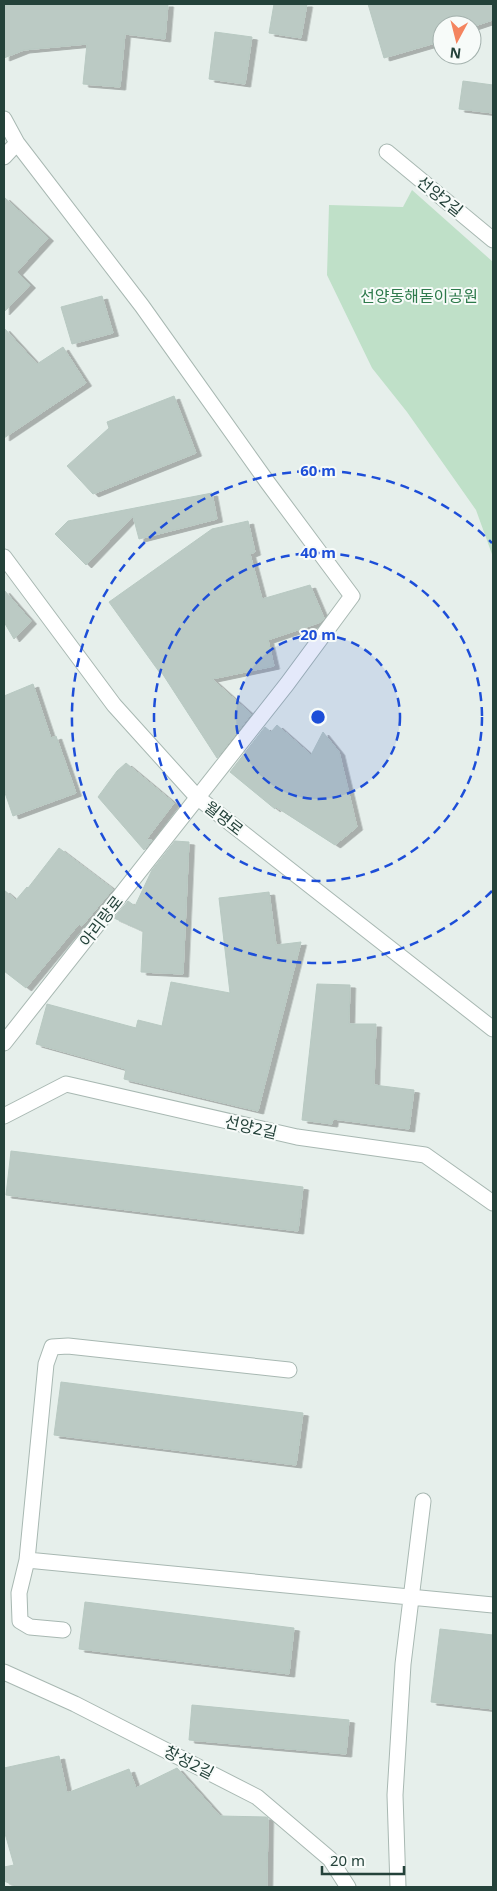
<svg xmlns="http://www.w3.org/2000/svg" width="497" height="1891" viewBox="0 0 497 1891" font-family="'Noto Sans','Noto Sans KR',sans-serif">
<defs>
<filter id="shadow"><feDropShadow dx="5.5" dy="3" stdDeviation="0" flood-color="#0004"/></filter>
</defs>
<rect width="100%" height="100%" fill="#e6efeb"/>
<path fill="#bfe0c8" d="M412,190L493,262V557L476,510L407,412L372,368L327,275L329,205L403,207Z"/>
<path fill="#bbcac4" stroke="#b8c9c2" filter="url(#shadow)" d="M4,4H168L165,39L125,34L120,87L83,84L87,44L24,50L4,58Z
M274,4H307L301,38L269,33Z
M368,4H493V20L472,27V25H442V41L384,58Z
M215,32L252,37L245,84L209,79Z
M463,81L493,85V113L459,109Z
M4,197L48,238L17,272L30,285L4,312Z
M102,296L113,333L72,344L61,307Z
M4,328L37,364L63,347L86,383L4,438Z
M174,396L196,453L93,494L67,466L109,428L107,422Z
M212,493L217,519L139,539L133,516L86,565L55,534L68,521Z
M248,521L255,552L250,554L262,599L310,585L324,618L321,622L268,640L274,666L212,679L251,714L217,758L162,673H160L109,602L212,529Z
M4,590L31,621L14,639L4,622Z
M33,684L51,738L56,736L76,793L13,816L4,790V696Z
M277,725L311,755L323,732L339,752L357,827L335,845L276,807L275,809L230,772L265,727L271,732Z
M126,763L174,803L146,840H152L144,850L98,797L117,771Z
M175,841L189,842L183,974L141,972L143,931L114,918L128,901L135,906L152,870Z
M59,848L113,889L82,926L79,924L26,988L4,971V890L16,900L27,887L28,888Z
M269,892L276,945L301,942L258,1111L124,1079L126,1069L36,1044L47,1004L136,1028L138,1020L162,1026L171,982L230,993L219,898Z
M317,984L350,985L349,1024H376L374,1085L414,1090L409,1129L333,1119L332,1124L302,1120Z
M11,1151L303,1187L298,1231L6,1195Z
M61,1382L303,1413L296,1465L54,1435Z
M85,1602L294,1628L289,1674L79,1649Z
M440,1629L493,1635V1709L431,1702Z
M192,1705L349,1720L346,1754L189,1740Z
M59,1756L67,1793L129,1769L136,1788L177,1768L220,1816L266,1817L268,1818L267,1887H18L4,1881V1867L14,1865L4,1830V1768Z"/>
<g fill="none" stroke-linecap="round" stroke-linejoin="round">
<g stroke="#a8b8b2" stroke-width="17">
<path id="minor" d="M4,119L17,143L142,306L268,483L352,596L287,684L4,1043
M387,152L493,240
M4,157L17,143
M4,557L114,705L197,797L493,1029
M4,1116L66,1084L297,1137L425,1155L493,1203
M27,1560L493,1605
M63,1630L30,1627L20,1621L19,1593L27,1560L46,1364L52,1347L68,1346L289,1370
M4,1672L75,1704L257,1797L330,1859L348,1887
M398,1887L395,1795L403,1664L423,1501"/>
</g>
<use href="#minor" stroke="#fff" stroke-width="15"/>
</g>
<circle cx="318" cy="717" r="82" fill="#1d4ed8" fill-opacity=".12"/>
<g fill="none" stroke="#1d4ed8" stroke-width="2.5" stroke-dasharray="9 6">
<circle cx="318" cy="717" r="82"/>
<circle cx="318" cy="717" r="164"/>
<path d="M492 891A246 246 0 1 1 492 543"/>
</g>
<g text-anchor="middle" stroke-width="4" stroke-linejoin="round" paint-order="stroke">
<g font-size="16" fill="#24423a" stroke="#f7fbf9">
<text transform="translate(440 196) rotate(39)" y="6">선양2길</text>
<text transform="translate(224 818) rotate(38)" y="6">월명로</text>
<text transform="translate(101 921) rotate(-52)" y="6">아리랑로</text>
<text transform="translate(251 1127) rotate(13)" y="6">선양2길</text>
<text transform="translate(189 1762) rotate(27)" y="6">창성2길</text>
</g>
<g font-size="16" fill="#2d7a4b" stroke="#f7fbf9">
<text x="419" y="302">선양동해돋이공원</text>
</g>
</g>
<circle cx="318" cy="717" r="8" fill="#1d4ed8" stroke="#f7fbf9" stroke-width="2.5"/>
<g font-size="15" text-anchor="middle" font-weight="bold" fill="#1d4ed8" stroke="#f7fbf9" stroke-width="4" stroke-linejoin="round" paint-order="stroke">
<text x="318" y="476">60 m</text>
<text x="318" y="558">40 m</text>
<text x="318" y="640">20 m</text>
</g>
<rect width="497" height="1891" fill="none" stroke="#24423a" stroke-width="10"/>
<g transform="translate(457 40) rotate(187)"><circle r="24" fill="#f7fbf9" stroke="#a3b1ad"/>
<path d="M0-4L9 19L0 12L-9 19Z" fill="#f4845f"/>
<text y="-8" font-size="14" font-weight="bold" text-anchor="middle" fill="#24423a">N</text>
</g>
<path d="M322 1866v8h82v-8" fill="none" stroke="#24423a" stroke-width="2.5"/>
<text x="330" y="1866" font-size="15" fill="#24423a" stroke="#f7fbf9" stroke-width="4" paint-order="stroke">20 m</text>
</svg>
